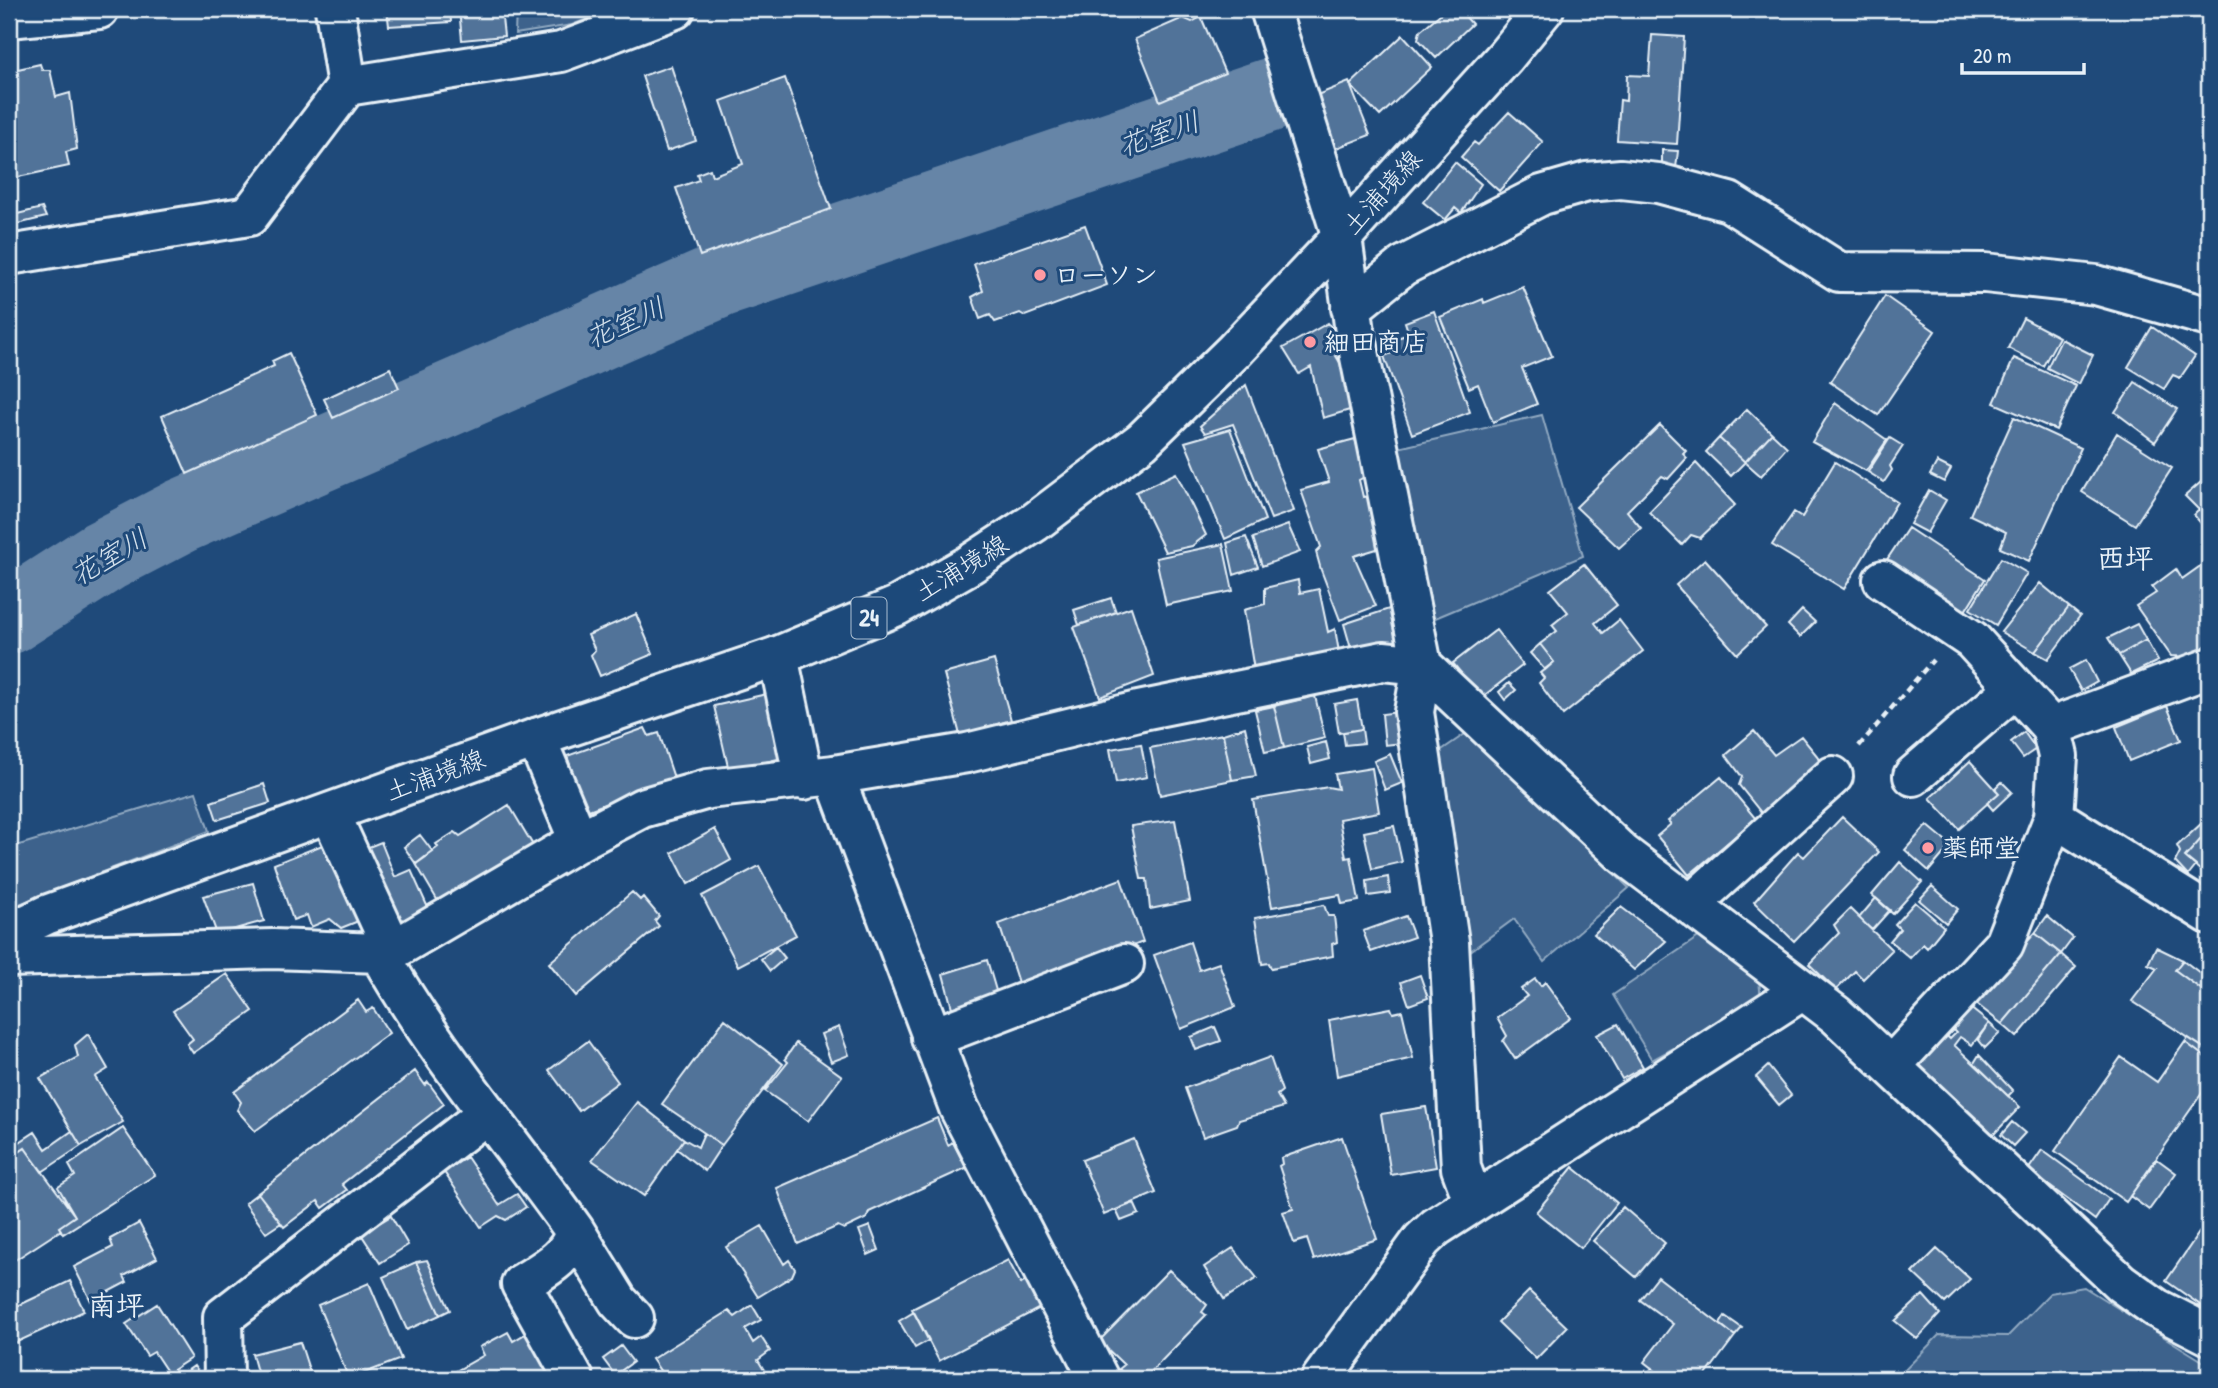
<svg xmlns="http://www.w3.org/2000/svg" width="2218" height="1388" viewBox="0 0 2218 1388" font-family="'Patrick Hand','Klee One',sans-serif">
<rect width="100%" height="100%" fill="#1f4a7a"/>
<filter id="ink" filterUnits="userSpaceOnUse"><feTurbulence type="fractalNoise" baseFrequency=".0143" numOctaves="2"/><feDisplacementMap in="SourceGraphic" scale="14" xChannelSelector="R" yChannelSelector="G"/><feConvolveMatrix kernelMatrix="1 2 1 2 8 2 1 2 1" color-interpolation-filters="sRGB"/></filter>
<g filter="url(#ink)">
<path fill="#3c628c" stroke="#92aac2" stroke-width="2" d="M516,9H612L572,25L515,34Z
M1542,415L1583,556L1428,621L1398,448Z
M1468,732L1629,888L1544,962L1514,919L1469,952L1430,758Z
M196,792L209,831L9,908V848Z
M1700,936L1759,980L1761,1000L1652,1060L1613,995Z
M2084,1287L2209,1365V1379H1896L1939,1335L2008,1336L2050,1293Z"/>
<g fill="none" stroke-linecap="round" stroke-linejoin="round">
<path stroke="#6685a7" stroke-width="74" d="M9,617L104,556L181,516L719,281L1270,95"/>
</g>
<path fill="#517399" stroke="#e8f1f8" stroke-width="2" d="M387,9H450L451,22L389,26Z
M459,9H501L504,36L462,40Z
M1446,9H1459L1472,24L1436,58L1418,39L1420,31Z
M1201,17L1225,73L1160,101L1135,39L1183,18L1192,22Z
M1403,35L1432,67L1380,116L1350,85Z
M1652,35L1684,37L1677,144L1617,140L1620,100L1626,101L1627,75L1649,76Z
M40,64L42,70H50L56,97L70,93L77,149L66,152L69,166L9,179V71Z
M671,66L696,141L667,151L642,76Z
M785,78L831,209L700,256L676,188L699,180L697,174L710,169L712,176L743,164L721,101Z
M1349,82L1370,135L1334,149L1317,95Z
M1509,112L1543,142L1499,191L1461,157L1474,142L1478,145Z
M1662,150L1678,151L1676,168L1662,164Z
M1455,162L1481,184L1461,213L1455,208L1445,220L1423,202Z
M42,208L46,217L9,226V216Z
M1085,225L1107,285L1025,316L1020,313L995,322L990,315L980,319L972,297L983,291L974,264Z
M1523,287L1552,356L1522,368L1537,404L1493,422L1478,384L1469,388L1440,317L1483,299L1484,303Z
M1885,296L1935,331L1878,415L1830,382Z
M1434,311L1470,412L1412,434L1384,356L1395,352L1391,340L1409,334L1405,322Z
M2023,318L2059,337L2043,366L2008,348Z
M1328,323L1339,336L1343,351L1336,356L1345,371L1353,409L1323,418L1311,367L1299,374L1283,348Z
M2152,327L2195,356L2180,378L2173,375L2164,389L2128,367Z
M2061,339L2093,355L2079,384L2047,368Z
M289,353L317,415L187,474L162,416L274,366L272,361Z
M2014,358L2076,386L2056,430L1994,403Z
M390,368L399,388L333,418L324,399Z
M2135,382L2177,409L2155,442L2115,412Z
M1246,385L1294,511L1271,519L1233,424L1205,433L1200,426Z
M1835,403L1887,440L1866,471L1812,442Z
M1747,409L1772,433L1745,462L1719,438Z
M2014,417L2081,448L2029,561L2000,548L2006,532L1970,515Z
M1660,425L1686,451L1683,454L1687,458L1668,479L1662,476L1627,511L1641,528L1619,548L1576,507Z
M1230,429L1265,520L1225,539L1185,442Z
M1772,433L1787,447L1761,476L1745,462Z
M2117,433L2172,468L2135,525L2082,492Z
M1719,438L1745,462L1731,476L1706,452Z
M1890,438L1903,446L1890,466L1892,470L1884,482L1868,472Z
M1355,439L1366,476L1359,480L1363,497L1368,496L1380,548L1354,556L1376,606L1340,620L1321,570L1316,552L1321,547L1301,490L1329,482L1318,449Z
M1835,462L1897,502L1844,589L1772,545L1794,512L1802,517Z
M1937,462L1951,469L1944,482L1930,475Z
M1696,463L1735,505L1700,538L1691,535L1682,545L1649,512Z
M1176,473L1206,535L1192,546L1165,552L1136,492Z
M2209,475V500L2199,510L2185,496Z
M1929,490L1946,500L1927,533L1910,524Z
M2209,500V522L2199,510Z
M2199,510L2209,522V533L2194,515Z
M1288,525L1300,552L1262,566L1253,538Z
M1908,528L1985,579L1965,611L1886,561Z
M1246,537L1258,567L1234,575L1227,543Z
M1223,544L1233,591L1166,605L1156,558Z
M2001,558L2027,573L1996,625L1970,609Z
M1705,559L1766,627L1737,654L1676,585Z
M2209,560V643L2191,657L2171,656L2136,606L2156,593L2152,587L2176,569L2182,579Z
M1584,564L1617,605L1595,623L1603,633L1619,620L1643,651L1563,715L1539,683L1544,678L1540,673L1554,662L1540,644L1557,631L1552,625L1568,612L1550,590Z
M1298,580L1300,593L1319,589L1328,632L1335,629L1339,652L1254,670L1244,610L1265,604V588Z
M2040,583L2069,607L2035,652L2001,632Z
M1111,598L1116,612L1079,625L1074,610Z
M1131,607L1154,676L1100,697L1074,627Z
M1395,607L1401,640L1352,652L1344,624Z
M2069,607L2080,616L2048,659L2035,652Z
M1802,610L1815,622L1800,637L1788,625Z
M636,614L653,654L600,676L591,655L595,650L588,635Z
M2137,624L2146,640L2119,655L2108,638Z
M1496,630L1523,665L1481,698L1453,663Z
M2146,640L2158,661L2131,674L2119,655Z
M1540,644L1554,662L1545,670L1530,653Z
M994,660L1011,720L960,735L944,674Z
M2086,660L2097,682L2081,691L2069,669Z
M1509,683L1516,690L1505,700L1499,692Z
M771,693L786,757L729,771L714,706Z
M1315,696L1325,738L1284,748L1274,706Z
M1357,700L1362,729L1339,733L1334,704Z
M1274,706L1284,748L1265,752L1255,710Z
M2167,706L2181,740L2129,761L2116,727Z
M1398,712L1402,743L1385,745L1382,714Z
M1245,727L1256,776L1232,780L1223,734Z
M645,728L649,736L659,733L674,778L586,811L567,756Z
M1362,729L1364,743L1345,745L1343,732Z
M1754,731L1774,755L1801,736L1823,763L1763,815L1739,785L1742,777L1726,755Z
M2024,732L2036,749L2023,758L2011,742Z
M1223,734L1232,780L1160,795L1150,748Z
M1326,742L1330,759L1311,764L1307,747Z
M1141,744L1147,777L1116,783L1110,749Z
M1390,754L1402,783L1385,790L1374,761Z
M1970,761L1999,793L1959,829L1930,798Z
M1372,768L1379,812L1339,819L1346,858L1351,857L1359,901L1342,904L1340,895L1272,907L1253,800L1328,787L1338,789L1335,774Z
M1721,777L1756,819L1689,875L1657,836L1671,824L1668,821Z
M2002,782L2012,792L1993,810L1987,803L1999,793L1995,789Z
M264,784L270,803L217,820L211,802Z
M509,805L534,847L439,903L416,864L438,847L436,844L455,832L460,836Z
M2209,814V878L2185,857L2209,830L2202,823Z
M1842,817L1879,852L1794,941L1754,902L1798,852L1804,857Z
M1175,820L1190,901L1150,909L1147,879H1141L1131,826Z
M2202,823L2209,830L2185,857L2196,866L2188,876L2175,862L2180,852L2177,846Z
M1927,825L1951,845L1929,871L1905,850Z
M1394,826L1402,862L1372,869L1364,832Z
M715,829L731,860L688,884L672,853Z
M420,835L433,852L416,864L404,847Z
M330,842L361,920L341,928L330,919L311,927L307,915L293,920L274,864Z
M381,842L395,877L411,870L429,910L391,926L361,850Z
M1900,862L1922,882L1893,914L1872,895Z
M759,866L796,935L738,966L702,896Z
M1388,877L1390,893L1368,896L1367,881Z
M1121,879L1143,942L1021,992L999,924Z
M253,883L264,921L217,934L203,896Z
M1932,886L1958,909L1946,923L1919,900Z
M632,892L640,900L643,897L659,916L655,921L659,926L576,996L549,963Z
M1876,898L1890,910L1872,930L1859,918Z
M1915,902L1944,927L1927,948L1923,944L1910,958L1890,941L1900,929L1895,924Z
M1324,905L1328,916H1334L1337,942L1332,944L1333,956L1271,968L1269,963L1262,964L1255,918Z
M1621,907L1666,941L1634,970L1594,934Z
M1850,909L1892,950L1863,979L1855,971L1836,990L1809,964L1839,933L1834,925Z
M1406,916L1414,937L1371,952L1363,931Z
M2047,916L2073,938L2061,954L2035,933Z
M2035,933L2061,954L2002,1024L1974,1002Z
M1190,942L1199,970L1219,963L1235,1007L1181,1029L1154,955Z
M776,947L785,958L770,971L761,959Z
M2156,947L2183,960L2175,970L2209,995V1040L2204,1048L2132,1001L2157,968L2148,964Z
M2061,954L2076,967L2017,1037L2002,1024Z
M987,960L997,994L952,1008L943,974Z
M2183,960L2209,980V995L2175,970Z
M227,974L253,1011L193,1053L187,1044L193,1039L173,1011Z
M1420,975L1428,998L1409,1005L1401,982Z
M1535,979L1541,986L1545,982L1571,1018L1515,1059L1503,1041L1507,1036L1497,1018L1527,996L1521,989Z
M358,1000L366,1012L373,1008L389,1033L255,1131L237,1110L241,1102L234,1092Z
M1969,1007L1989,1023L1972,1045L1960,1037L1954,1045L2020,1107L1993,1135L1919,1064L1946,1035L1950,1039L1956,1033L1952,1029Z
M1391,1008L1393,1013L1402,1011L1413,1058L1337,1076L1329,1020Z
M725,1019L783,1064L722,1145L662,1104Z
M1989,1023L2000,1033L1985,1048L1978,1039Z
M1618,1024L1643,1067L1622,1079L1597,1035Z
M839,1027L849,1055L831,1062L821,1034Z
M1215,1027L1221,1041L1196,1050L1191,1037Z
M88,1034L108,1069L95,1077L123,1122L81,1146L40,1078L78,1057L75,1045Z
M2188,1038L2204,1048L2209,1040V1060L2185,1042Z
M588,1041L618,1082L579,1111L549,1070Z
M2185,1042L2209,1060V1083L2126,1202L2055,1151L2121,1057L2157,1082Z
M796,1043L842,1076L808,1121L765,1091L788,1062L785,1059Z
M1979,1055L2013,1091L2008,1096L1974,1063Z
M1270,1057L1282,1091L1277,1095L1284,1107L1239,1120L1237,1125L1203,1137L1185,1088Z
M1768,1066L1791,1095L1779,1105L1756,1077Z
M415,1071L425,1085L428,1082L444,1104L342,1184L347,1190L323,1208L318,1201L284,1227L258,1193Z
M637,1102L684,1139L644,1196L592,1160Z
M1426,1107L1436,1167L1391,1175L1381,1114Z
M937,1118L948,1145L953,1142L966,1168L869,1212L867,1218L844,1229L838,1226L798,1244L777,1188Z
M2012,1122L2025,1133L2013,1146L2001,1135Z
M123,1128L155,1175L63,1234L59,1227L75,1216L58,1187L75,1176L69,1165Z
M72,1131L81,1146L42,1172L25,1148L9,1159V1149L35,1132L46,1149Z
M704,1133L722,1145L705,1171L677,1149L684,1139L698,1147Z
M1342,1137L1377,1239L1314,1260L1307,1239L1294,1243L1283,1212L1293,1209L1279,1166L1282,1164L1281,1158Z
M1134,1139L1156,1193L1104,1215L1082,1160Z
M25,1148L75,1216L59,1227L61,1230L9,1264V1159Z
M2042,1150L2109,1199L2095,1220L2028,1170Z
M467,1157L499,1205L517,1194L526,1207L506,1220L498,1216L481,1227L444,1172Z
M2157,1159L2176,1173L2149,1210L2130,1196Z
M1573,1167L1617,1203L1581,1248L1536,1212Z
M258,1193L281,1223L266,1233L245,1203Z
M1134,1203L1139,1214L1121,1221L1116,1210Z
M1623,1207L1665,1243L1636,1277L1593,1241Z
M391,1216L408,1245L380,1263L361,1234Z
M139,1223L157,1258L124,1276L127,1282L91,1301L74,1267L113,1247L110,1239Z
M2205,1224L2209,1227V1311L2166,1281Z
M762,1226L784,1264L789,1260L795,1269L792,1276L758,1297L726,1247Z
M870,1226L879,1250L868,1255L859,1230Z
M1233,1248L1257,1278L1224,1299L1204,1267Z
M1937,1249L1970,1279L1945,1303L1913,1273Z
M427,1260L450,1310L440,1315L416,1262Z
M1008,1260L1021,1284L1026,1281L1040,1308L939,1361L912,1309Z
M416,1262L440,1315L407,1330L383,1277Z
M1169,1270L1207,1305L1202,1312L1206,1315L1144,1379H1128L1119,1369L1124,1365L1099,1341Z
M1658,1277L1735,1336L1703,1379H1653L1658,1373L1644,1362L1673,1324L1640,1300Z
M70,1281L84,1311L15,1343L9,1329V1310Z
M369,1283L401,1359L349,1379L318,1305Z
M1529,1291L1567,1327L1536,1359L1498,1322Z
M1923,1295L1940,1314L1917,1339L1895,1321Z
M157,1304L191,1358L168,1373L154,1352L147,1356L126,1324Z
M752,1305L761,1320L745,1329L753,1343L761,1337L770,1351L758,1360L767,1375L760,1379H656L663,1375L652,1359L729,1311L735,1317Z
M914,1312L929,1340L915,1348L899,1321Z
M1725,1316L1742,1328L1735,1336L1720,1324Z
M532,1330L559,1379H442L484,1355L480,1347L508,1332L513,1341Z
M300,1342L312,1379H259L252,1354Z
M621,1346L633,1362L615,1375L603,1359Z
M194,1366L203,1379H184L181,1375Z
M1652,1368L1658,1373L1653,1379H1643Z"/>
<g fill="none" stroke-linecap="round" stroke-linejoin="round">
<g stroke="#e8f1f8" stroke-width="44">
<path id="minor" d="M335,9L347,86
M1270,9L1342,237L1355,332L1422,665L1414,712L1449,942L1461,1168L1473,1200
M9,18L99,9
M9,255L249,216L347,86L561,52L675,9
M1351,308L1403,266L1542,195L1587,182L1621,179L1658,183L1729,202L1839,272L1985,273L2096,285L2209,317
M1883,580L1972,640L2051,727L2058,756L2054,817L2004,944L1892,1065
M778,656L804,780
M2051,727L2209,668
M536,738L579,841
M834,775L959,1108L1099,1379
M1913,776L2015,688
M330,813L393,950
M2054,817L2209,914
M1690,905L1833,776
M379,953C435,1053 509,1138 575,1231C569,1258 543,1270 521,1284L574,1379
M9,957L273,949L379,953L393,950L579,841L642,808L708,789L834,775L967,753L1138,711L1383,661L1422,665L1623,854L1836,1015L2121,1283L2156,1308L2209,1335
M931,1038L1124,964
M575,1231L618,1301L634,1318
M224,1379L223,1317L485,1115
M1321,1379L1422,1240L1436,1227L1803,990"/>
</g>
<g stroke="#e8f1f8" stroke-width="44">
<path id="major" d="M9,933L46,915L536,738L778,656L897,606L969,565L1035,522L1142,441L1234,351L1342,237L1505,57L1544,9"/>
</g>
<path stroke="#e8f1f8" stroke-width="4.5" stroke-dasharray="7 5" stroke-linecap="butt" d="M1859,746L1933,660"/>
<use href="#minor" stroke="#1f4a7a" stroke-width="38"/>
<use href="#major" stroke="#1f4a7a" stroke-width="38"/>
</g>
</g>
<g fill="#ff9aa2" stroke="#1f4a7a" stroke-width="2.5">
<circle cx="1040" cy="275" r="7"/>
<circle cx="1310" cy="342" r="7"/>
<circle cx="1928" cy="848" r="7"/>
</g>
<g text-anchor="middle" stroke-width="6" stroke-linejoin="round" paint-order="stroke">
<rect fill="#1f4a7a" stroke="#acbfd2" stroke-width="2" x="851.5" y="597.5" width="35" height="41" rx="5"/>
<g font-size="24" font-weight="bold" fill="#e8f1f8">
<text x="869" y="626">24</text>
</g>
<g font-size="26" fill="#e8f1f8" stroke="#1f4a7a">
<text transform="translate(1382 192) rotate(-48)" y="9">土浦境線</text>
<text transform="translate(961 568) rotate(-31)" y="9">土浦境線</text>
<text transform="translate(435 775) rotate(-20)" y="9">土浦境線</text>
</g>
<g font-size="26" font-weight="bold" fill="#e8f1f8" stroke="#1f4a7a" text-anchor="start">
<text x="1054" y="284">ローソン</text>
<text x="1324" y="351">細田商店</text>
<text x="1942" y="857">薬師堂</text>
</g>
<g font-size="28" font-style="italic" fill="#d4e1ec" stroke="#1f4a7a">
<text transform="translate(1159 133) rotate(-19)" y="10">花室川</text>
<text transform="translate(625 322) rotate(-24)" y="10">花室川</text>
<text transform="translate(109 556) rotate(-30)" y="10">花室川</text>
</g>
<g font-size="28" font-weight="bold" fill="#e8f1f8" stroke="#1f4a7a">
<text x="2125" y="568">西坪</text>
<text x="116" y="1315">南坪</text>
</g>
</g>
<rect width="2218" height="1388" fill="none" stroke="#1f4a7a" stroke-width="35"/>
<rect x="18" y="18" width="2183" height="1353" fill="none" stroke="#e8f1f8" stroke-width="2.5" filter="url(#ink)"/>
<path d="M1962 63v10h122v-10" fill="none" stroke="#e8f1f8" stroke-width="3.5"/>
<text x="1973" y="63" font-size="21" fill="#e8f1f8" stroke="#1f4a7a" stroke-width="5" paint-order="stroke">20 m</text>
</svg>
